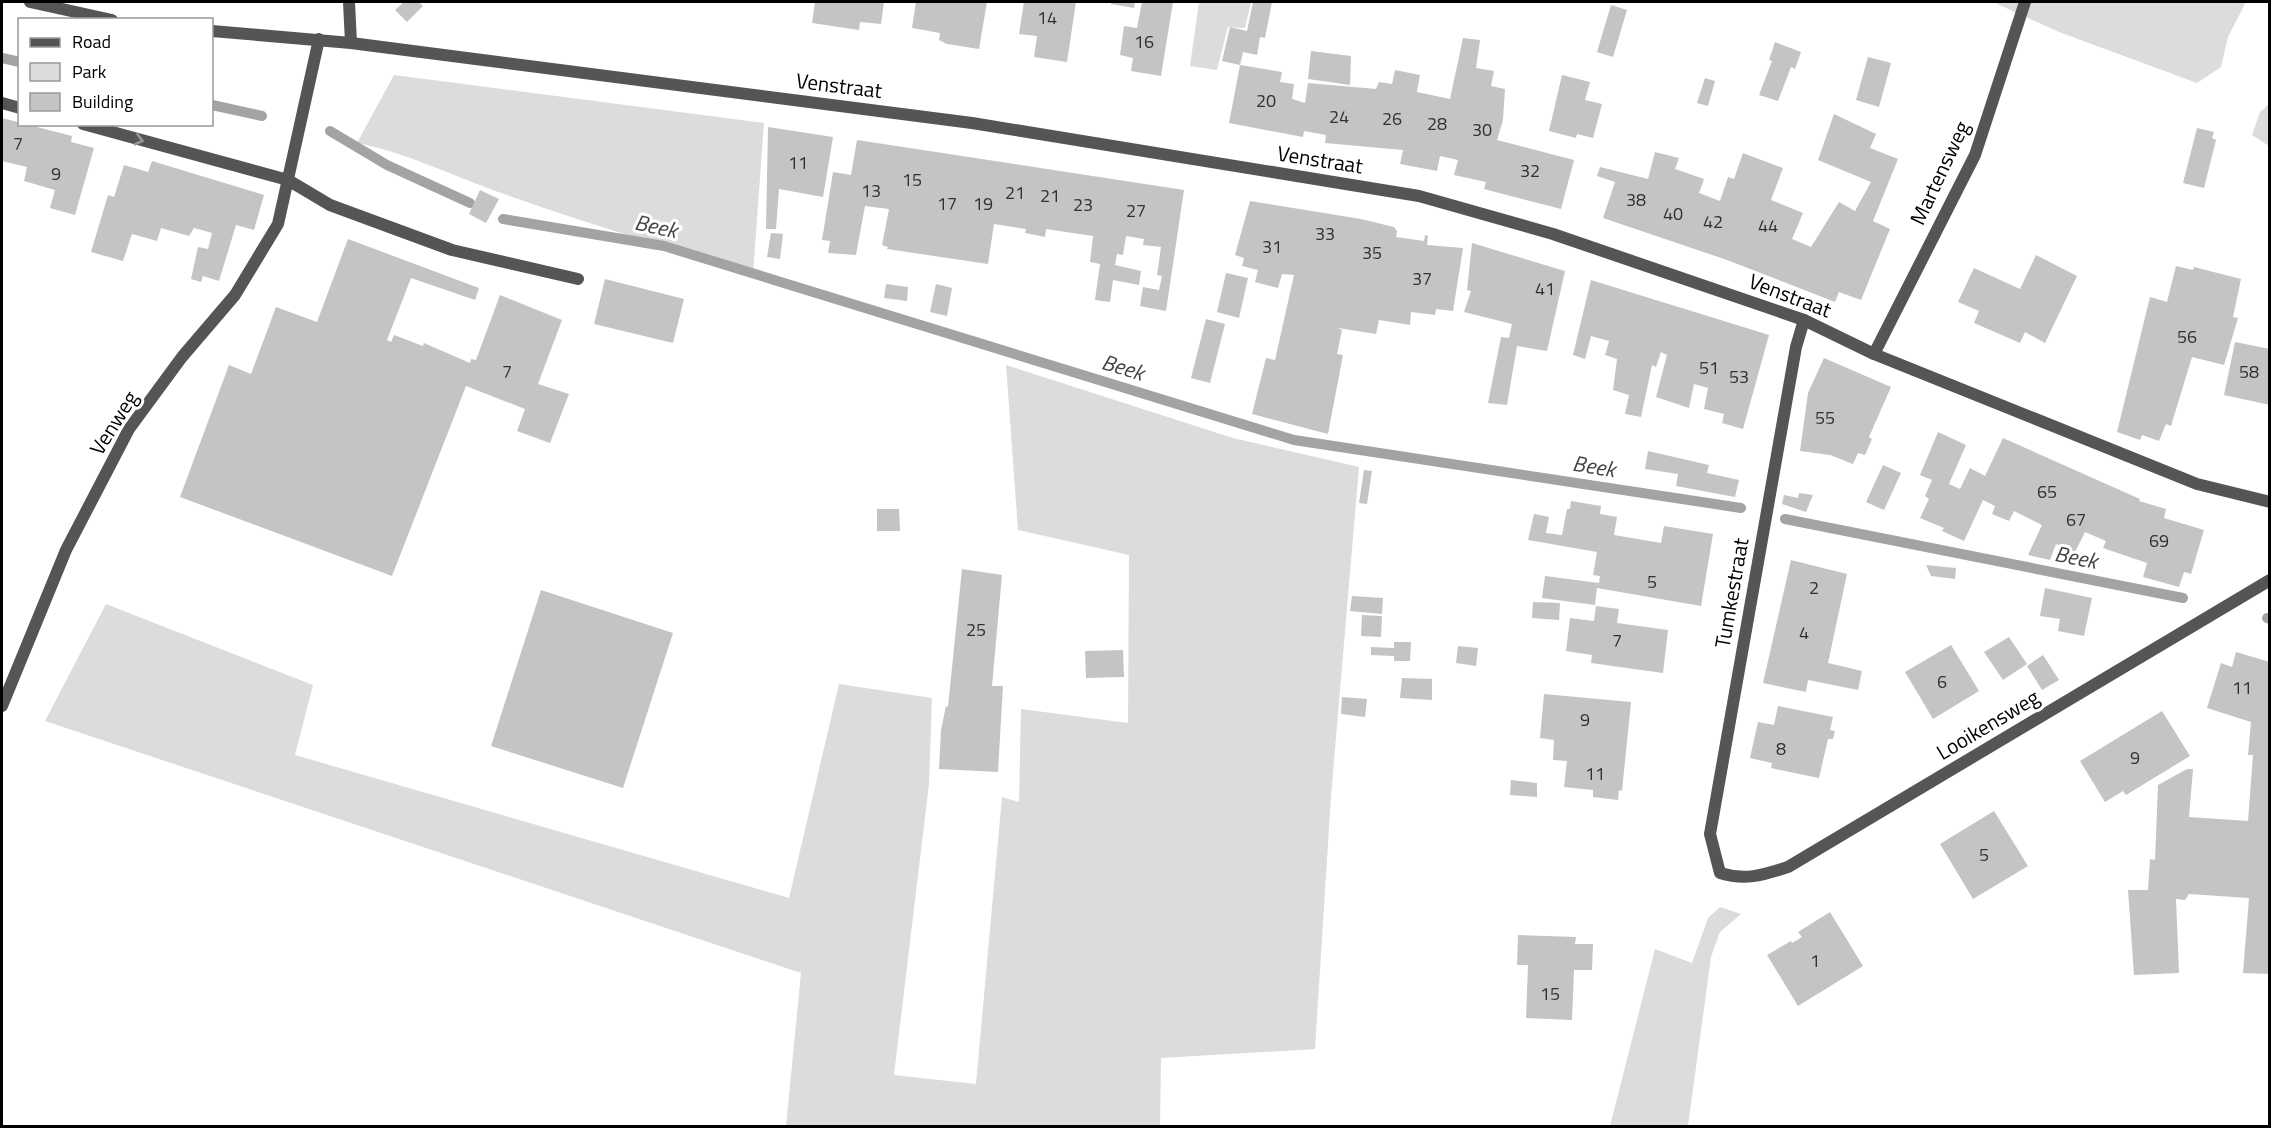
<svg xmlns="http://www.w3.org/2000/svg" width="2271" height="1128" viewBox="0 0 2271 1128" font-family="'Titillium Web',sans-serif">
<rect width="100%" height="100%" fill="#fff"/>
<path fill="#dcdcdc" d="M1199,2H1251L1245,28L1228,27L1217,70L1190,66Z
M1993,2H2246L2228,37L2221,67L2197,83L2059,32Z
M394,75L764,123L753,274C670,248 586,223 504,194C455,177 408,153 357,143Z
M2269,104V146L2252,135L2260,112Z
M1006,365L1233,438L1359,467L1331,796L1315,1049L1161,1058L1160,1126H786L801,973L45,721L106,604L313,685L295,755L789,898L839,684L932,698L929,784L894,1075L976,1084L1002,797L1019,802L1021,709L1128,723L1129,555L1018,530Z
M1720,907L1741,914L1720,932L1711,957L1688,1126H1610L1655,949L1692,963L1708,918Z"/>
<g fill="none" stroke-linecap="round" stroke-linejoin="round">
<path stroke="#a3a3a3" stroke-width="10" d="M2,58L20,62
M212,105L262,116
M330,131L387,165L470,203
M503,219L664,246L1294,440L1741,508
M1785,519L2183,598
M2267,618L2270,619"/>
</g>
<path fill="#c4c4c4" d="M404,2H419L423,6L407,22L395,10Z
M815,2H884L881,24L860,22L859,30L812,23Z
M916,2H987L979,49L947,44L939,40L940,33L912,28Z
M1024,2H1076L1067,62L1034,57L1037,36L1019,34Z
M1111,2H1135L1134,8L1111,4Z
M1142,2H1173L1161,76L1131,71L1133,58L1120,55L1124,26L1137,28Z
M1253,2H1272L1265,38L1260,37L1257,55L1243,52L1240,65L1222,61L1230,27L1247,31Z
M1611,5L1627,10L1613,57L1597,52Z
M1463,38L1480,40L1476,68L1494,71L1491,86L1505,89L1503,120L1497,140L1574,160L1561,209L1484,189L1486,182L1454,175L1458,160L1440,156L1437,171L1400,164L1403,150L1325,143L1326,135L1304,131L1303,137L1229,123L1240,65L1282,72L1280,82L1294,84L1292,99L1305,103L1308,83L1376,89L1379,82L1392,84L1395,70L1420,75L1417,92L1450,99Z
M1775,42L1801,52L1795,69L1791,67L1778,101L1759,95L1772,61L1769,60Z
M1311,51L1351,56L1350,85L1308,79Z
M1868,57L1891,63L1879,107L1856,100Z
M1562,75L1590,82L1585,100L1602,104L1593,138L1577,134L1576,138L1549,131Z
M1705,78L1715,81L1708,106L1697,103Z
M1834,114L1876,134L1870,148L1898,159L1873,221L1890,229L1861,300L1839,292L1835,302L1727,260L1603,218L1615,182L1597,176L1600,167L1648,179L1655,152L1679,158L1675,169L1704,179L1699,193L1720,201L1728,177L1734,179L1743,153L1783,168L1771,200L1803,213L1792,239L1811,247L1839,202L1855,211L1871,182L1818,160Z
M2,118L72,136L71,142L94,148L75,215L50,208L55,190L24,181L27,167L2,161Z
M768,127L833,137L823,197L779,189L776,229H766Z
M2197,128L2214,132L2212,138L2216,140L2204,188L2183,183Z
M857,140L1184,190L1166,311L1140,306L1143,287L1159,290L1162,276L1157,275L1161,247L1143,245L1144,239L1126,236L1123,255L1117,254L1115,265L1141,271L1139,285L1113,280L1110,302L1095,300L1100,264L1090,262L1093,236L1046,229L1045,237L1025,233L1026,229L994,224L988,264L887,249L888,247L882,245L889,209L865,206L856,255L828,253L830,241L822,240L833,172L851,175Z
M152,161L264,195L254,230L236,225L219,281L203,276L201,282L191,279L198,247L208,249L212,233L194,228L189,236L161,228L157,241L132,234L123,261L91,252L108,195L114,197L124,165L148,172Z
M480,190L499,199L486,223L469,214Z
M1250,201L1361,219L1394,227L1397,231L1396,237L1424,241L1425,235L1428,236L1427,245L1463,248L1453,311L1436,309L1435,315L1411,312L1410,325L1379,320L1376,334L1338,328L1342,330L1337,354L1343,355L1328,434L1252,414L1266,358L1275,360L1294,275L1282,274L1278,288L1255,282L1258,270L1242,266L1244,258L1235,255Z
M771,233L783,234L780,259L767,257Z
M348,239L479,288L475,300L411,278L387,340L391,342L394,335L423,346L424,343L470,363L471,359L476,360L500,295L562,320L538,384L569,394L550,443L517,431L525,409L466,386L392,576L180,497L229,365L251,374L276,307L317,322Z
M1472,243L1565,271L1547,351L1517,346L1507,405L1488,403L1501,337L1509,338L1512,324L1464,312L1471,291L1467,290Z
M2036,255L2077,276L2045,343L2025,332L2020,343L1974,323L1979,311L1958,302L1974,268L2020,289Z
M2176,266L2193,270L2194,267L2241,279L2233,317L2238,318L2224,365L2192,357L2171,426L2166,424L2159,441L2142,435L2140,440L2117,432L2150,297L2167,302Z
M1226,273L1248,278L1239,318L1217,312Z
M605,279L684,299L673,343L594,324Z
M1591,280L1769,335L1743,429L1722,423L1724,414L1704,409L1708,388L1694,384L1689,408L1656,397L1667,355L1661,352L1656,367L1652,365L1641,417L1625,414L1629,395L1613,390L1617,359L1605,355L1609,341L1591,336L1585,359L1573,355Z
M886,284L908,287L907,301L884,298Z
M936,284L952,288L947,316L930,312Z
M1206,319L1225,324L1210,383L1191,378Z
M2235,342L2270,349V405L2224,395Z
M1824,358L1891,387L1869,437L1872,439L1865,455L1858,453L1853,464L1830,455L1800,451L1808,393Z
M1938,432L1966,445L1949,484L1960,489L1970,468L1985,476L2003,438L2140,499L2139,501L2166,509L2164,518L2204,530L2191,574L2184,572L2179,587L2143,577L2147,563L2103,548L2106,541L2085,532L2075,552L2056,544L2050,560L2028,555L2042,525L2014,511L2009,521L1992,514L1995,506L1983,500L1964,541L1942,531L1944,528L1920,518L1929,499L1925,496L1932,480L1920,475Z
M1648,451L1709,465L1707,473L1739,480L1735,497L1676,486L1678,474L1645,469Z
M1883,465L1901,473L1884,510L1866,502Z
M1364,470L1372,471L1367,504L1359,503Z
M1799,493L1813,495L1806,512L1782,504L1784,495L1798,498Z
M1571,501L1601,506L1600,514L1617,517L1614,535L1661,543L1664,526L1713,534L1701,606L1597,588L1595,605L1542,598L1545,576L1599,583L1600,576L1593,575L1597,552L1528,540L1534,514L1549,517L1546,533L1562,535L1567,509H1570Z
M877,509H899L900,531H877Z
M1791,560L1847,574L1828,663L1862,671L1858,690L1808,680L1806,692L1763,683Z
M1926,565L1956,568L1955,579L1931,576Z
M962,569L1002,575L992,686H1003L998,772L939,769L941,730L946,706L948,707Z
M2045,588L2092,598L2084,636L2058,631L2060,619L2040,616Z
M541,590L673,633L623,788L491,746Z
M1352,596L1383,598L1382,614L1350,611Z
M1533,602L1560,603L1559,620L1532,618Z
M1596,606L1619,609L1617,623L1668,630L1663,673L1591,663L1592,655L1566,651L1570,618L1594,621Z
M1362,615L1382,616L1381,637L1361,636Z
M2009,637L2027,664L2003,680L1984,652Z
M1394,642H1411L1410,661H1394V656L1371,655V647L1394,648Z
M1951,645L1979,691L1933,719L1905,672Z
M1458,646L1478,648L1476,666L1456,663Z
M1123,650L1124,677L1086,678L1085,651Z
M2236,652L2270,662V974L2243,973L2249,898L2189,894L2185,900L2176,899L2179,973L2134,975L2128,890H2148L2150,859L2155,860L2158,785L2187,769H2193L2189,817L2248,821L2253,755H2248L2251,722L2207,708L2221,663L2232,667Z
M2043,655L2059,680L2042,690L2027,666Z
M1402,678L1432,679V700L1400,698Z
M1544,694L1631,702L1622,791L1619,790L1618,800L1593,797V790L1564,787L1567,761L1553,760L1554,740L1540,738Z
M1342,697L1367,699L1365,717L1341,714Z
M1778,706L1833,717L1830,730L1835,731L1833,739H1828L1819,778L1771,768L1772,763L1750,758L1758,722L1774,725Z
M2162,711L2190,756L2126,795L2123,791L2105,802L2080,761Z
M1511,780L1537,783V797L1510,795Z
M1994,811L2028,866L1973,899L1940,844Z
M1830,912L1863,966L1798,1006L1767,955L1791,941L1792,943L1802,937L1798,932Z
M1518,935L1576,937L1575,944H1593L1592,970H1574L1572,1020L1526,1018L1528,965H1517Z"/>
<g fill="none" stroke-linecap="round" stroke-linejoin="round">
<path stroke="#555" stroke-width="12" d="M349,2L351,43
M2,103L20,108
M83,124L288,180L330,205L452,250L578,279
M1804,320L1796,347L1710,834L1720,873C1746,881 1763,875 1788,867L2270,580
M1874,354L1975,155L2025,2
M2,706L66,550L129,429L182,357L235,295L278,224L319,39"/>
<path stroke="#555" stroke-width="12" d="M30,2L112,20
M212,31L351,43L972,123L1419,196L1553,234L1804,320L1874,354L2197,484L2270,502"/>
</g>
<defs><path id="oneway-chevron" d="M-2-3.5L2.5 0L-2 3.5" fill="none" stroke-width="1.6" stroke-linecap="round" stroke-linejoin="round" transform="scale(1.5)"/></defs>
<use stroke="#999" href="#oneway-chevron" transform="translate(139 140) rotate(15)"/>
<g text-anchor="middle" stroke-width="6" stroke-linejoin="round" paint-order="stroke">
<g font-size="18" fill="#313131">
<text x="1047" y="24">14</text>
<text x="1144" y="48">16</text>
<text x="1266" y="107">20</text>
<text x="1339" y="123">24</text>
<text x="1392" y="125">26</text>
<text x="1437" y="130">28</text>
<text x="1482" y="136">30</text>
<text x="18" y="150">7</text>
<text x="798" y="169">11</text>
<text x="1530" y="177">32</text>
<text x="56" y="180">9</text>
<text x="912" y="186">15</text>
<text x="871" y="197">13</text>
<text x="1015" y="199">21</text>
<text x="1050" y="202">21</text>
<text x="1636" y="206">38</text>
<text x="947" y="210">17</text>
<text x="983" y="210">19</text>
<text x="1083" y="211">23</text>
<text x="1136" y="217">27</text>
<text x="1673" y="220">40</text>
<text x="1713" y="228">42</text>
<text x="1768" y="232">44</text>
<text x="1325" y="240">33</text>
<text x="1272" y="253">31</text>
<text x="1372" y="259">35</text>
<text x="1422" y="285">37</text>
<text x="1545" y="295">41</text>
<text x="2187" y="343">56</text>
<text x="1709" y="374">51</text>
<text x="507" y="378">7</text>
<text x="2249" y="378">58</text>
<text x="1739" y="383">53</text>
<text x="1825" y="424">55</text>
<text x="2047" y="498">65</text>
<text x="2076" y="526">67</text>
<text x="2159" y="547">69</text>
<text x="1652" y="588">5</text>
<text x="1814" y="594">2</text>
<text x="976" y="636">25</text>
<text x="1804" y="639">4</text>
<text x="1617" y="647">7</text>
<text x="1942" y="688">6</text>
<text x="2242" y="694">11</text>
<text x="1585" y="726">9</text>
<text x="1781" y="755">8</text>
<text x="2135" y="764">9</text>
<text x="1595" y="780">11</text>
<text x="1984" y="861">5</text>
<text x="1815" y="967">1</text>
<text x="1550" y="1000">15</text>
</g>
<g font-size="21" fill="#000" stroke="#fff">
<text transform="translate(839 86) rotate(7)" y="7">Venstraat</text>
<text transform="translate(1320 160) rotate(9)" y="7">Venstraat</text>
<text transform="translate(1940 173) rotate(-65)" y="7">Martensweg</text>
<text transform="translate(1790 296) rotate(21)" y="7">Venstraat</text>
<text transform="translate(114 423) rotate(-58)" y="7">Venweg</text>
<text transform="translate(1732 593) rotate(-80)" y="7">Tumkestraat</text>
<text transform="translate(1988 725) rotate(-31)" y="7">Looikensweg</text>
</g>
<g font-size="22" font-style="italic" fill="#444" stroke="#fff">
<text transform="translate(656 226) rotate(12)" y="8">Beek</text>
<text transform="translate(1123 367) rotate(17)" y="8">Beek</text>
<text transform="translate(1594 466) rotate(9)" y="8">Beek</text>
<text transform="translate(2076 557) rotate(11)" y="8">Beek</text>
</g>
</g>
<rect width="2271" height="1128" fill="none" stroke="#000000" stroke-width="6"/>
<rect x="18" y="18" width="195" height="108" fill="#ffffff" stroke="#999999" stroke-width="1.5"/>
<rect x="30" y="38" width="30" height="9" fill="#555555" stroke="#999999" stroke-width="1.5"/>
<text x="72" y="48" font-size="18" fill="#000000">Road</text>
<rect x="30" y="63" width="30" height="18" fill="#dcdcdc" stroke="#999999" stroke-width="1.5"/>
<text x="72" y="78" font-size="18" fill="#000000">Park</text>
<rect x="30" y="93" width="30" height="18" fill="#c4c4c4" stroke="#999999" stroke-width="1.5"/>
<text x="72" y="108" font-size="18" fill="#000000">Building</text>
</svg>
